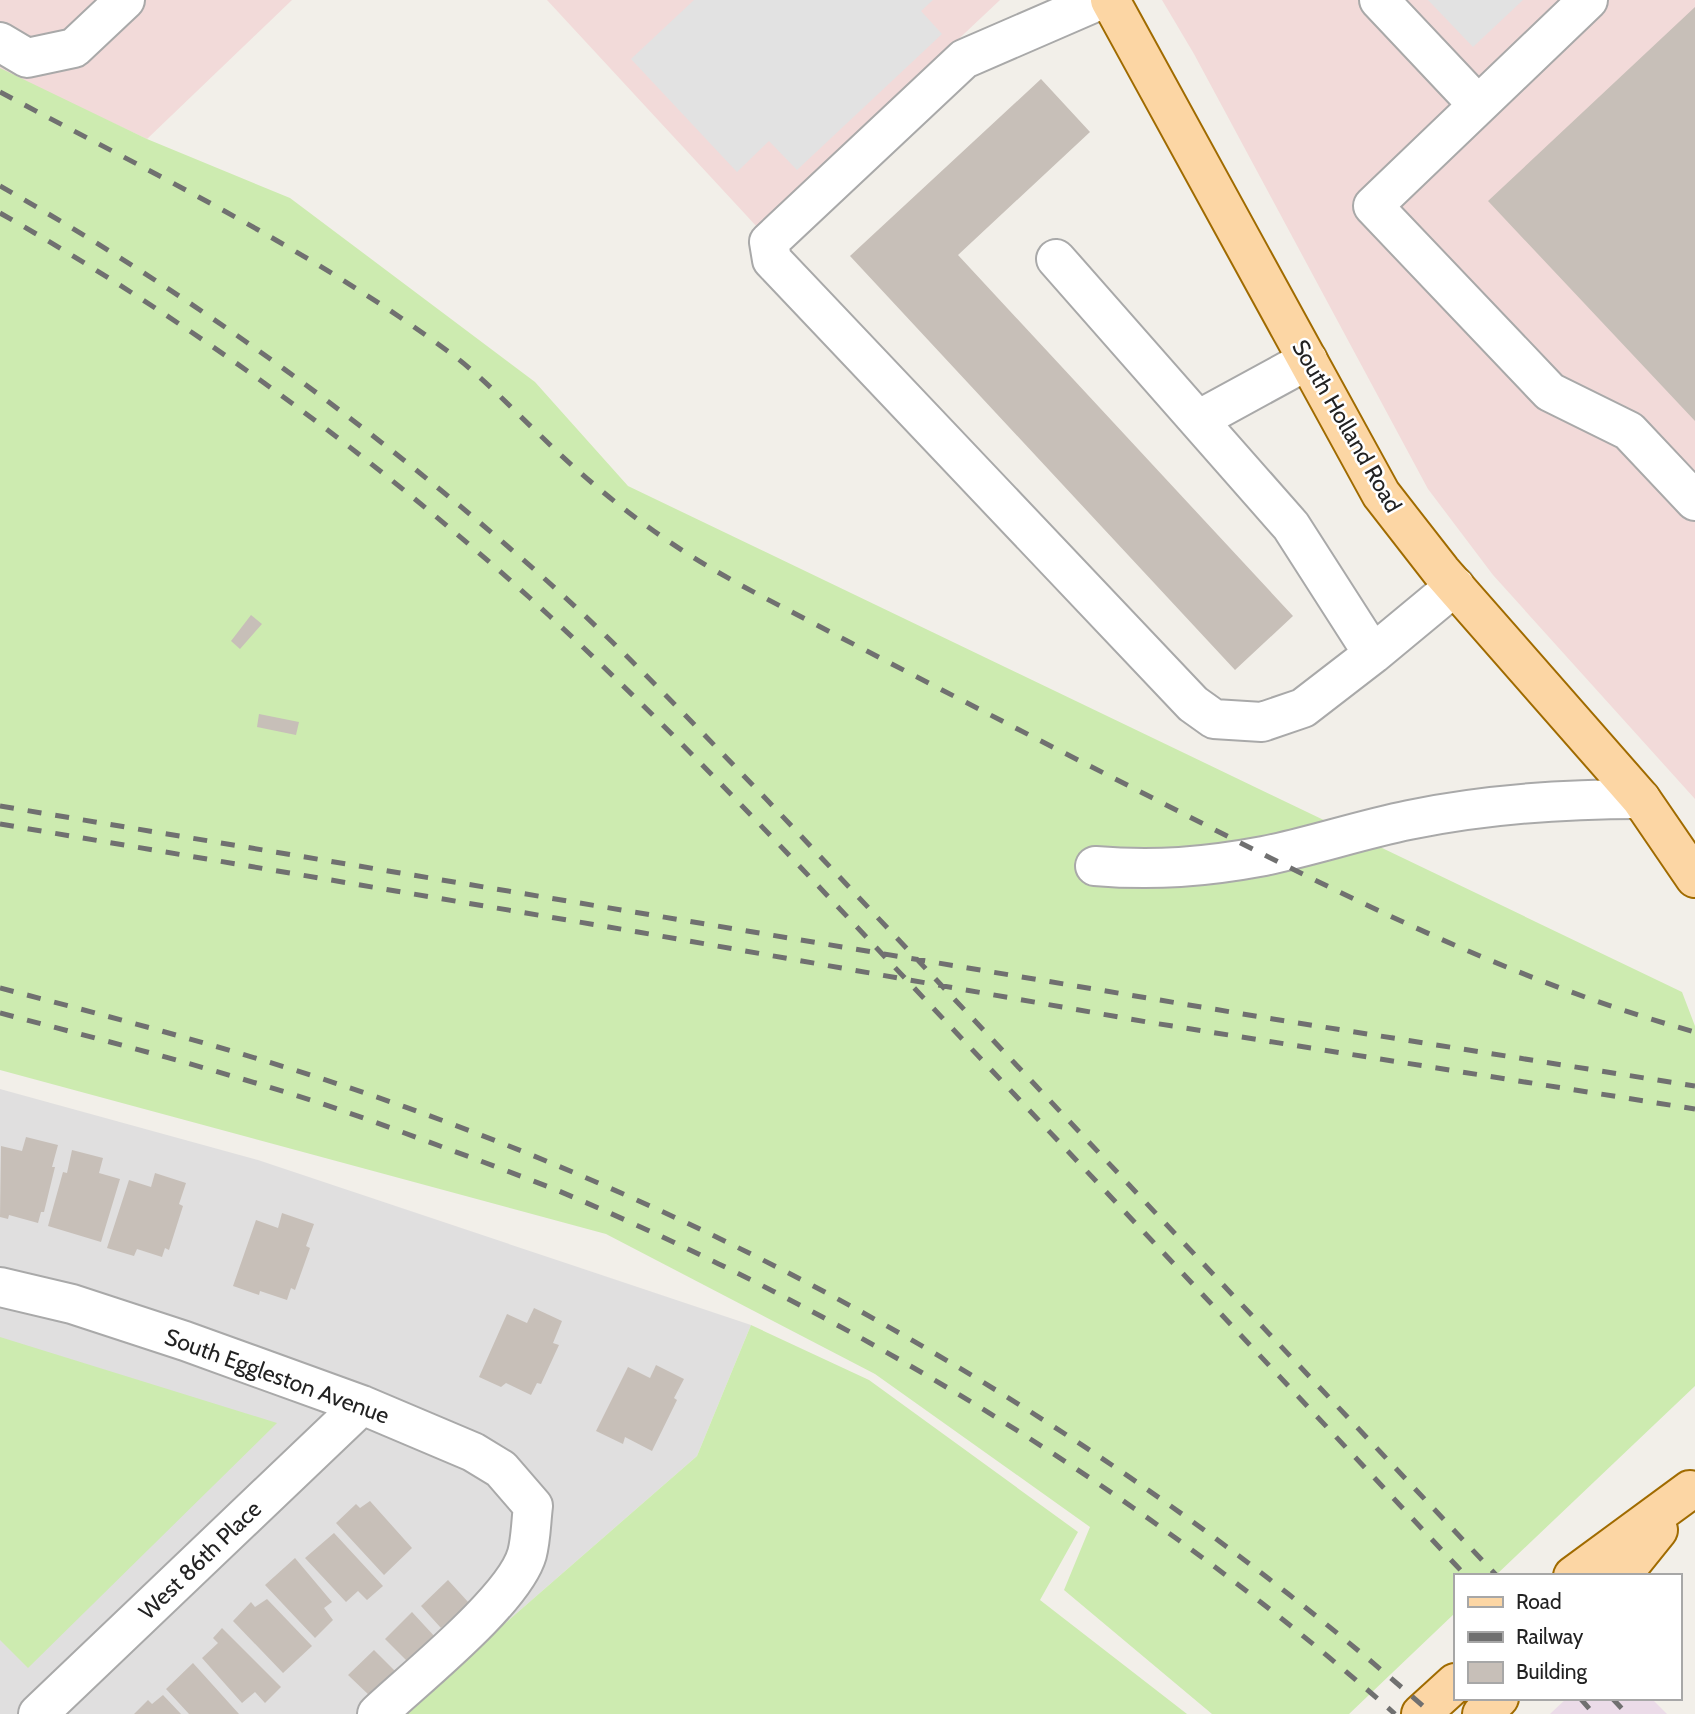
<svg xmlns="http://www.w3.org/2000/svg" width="1695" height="1714" viewBox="0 0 1695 1714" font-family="Cabin,sans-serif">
<rect width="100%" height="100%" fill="#f2efe9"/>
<path fill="#e0dfdf" d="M0,1089L258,1160L751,1325L697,1456L401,1714H0Z"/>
<path fill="#f2dad9" d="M0,0H292L147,139L0,70Z
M547,0H1000L758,228Z
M1162,0H1695V799L1493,575L1428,489L1194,54Z"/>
<path fill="#ebdbe8" d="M1567,1698H1651L1667,1714H1550Z"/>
<path fill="#cdebb0" d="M0,68L147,139L290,198L535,382L628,486L1682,992L1695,1026V1386L1495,1576H1455V1613L1349,1714H1212L1064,1590L1090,1527L875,1374L606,1234L0,1070Z
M751,1325L869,1380L1078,1532L1040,1600L1187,1714H401L697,1456Z
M0,1337L277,1423L28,1668L0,1640Z"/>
<path fill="#e2e2e2" d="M694,0H933L921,11L942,34L797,170L769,141L737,172L631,59Z
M1428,0H1523L1473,47Z"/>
<path fill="#c7bfb8" d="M1695,7V421L1488,201Z
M1041,79L1090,132L958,255L1293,616L1235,670L850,256Z
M251,615L262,624L240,649L231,641Z
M259,714L299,722L296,735L257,727Z
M26,1137L58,1145L52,1167H55L44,1212H41L38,1223L9,1215L8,1219L0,1217L1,1146L22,1151Z
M72,1150L103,1158L99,1173L120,1179L101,1242L48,1226L63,1172L67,1173Z
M155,1173L186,1183L179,1204L183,1206L169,1250L165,1248L162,1257L137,1249L134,1256L107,1248L129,1180L151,1187Z
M282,1213L314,1224L306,1246L310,1248L295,1290L291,1288L287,1300L260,1291L259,1295L233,1286L256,1220L278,1228Z
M534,1308L562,1321L553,1343L559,1345L541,1384L537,1383L531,1395L506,1383L501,1387L479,1377L507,1314L527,1323Z
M656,1365L684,1379L674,1398L677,1400L652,1451L625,1437L623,1444L596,1431L628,1367L650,1378Z
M370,1501L412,1548L384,1575L336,1523L356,1504L360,1508Z
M334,1533L383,1586L367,1600L358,1591L346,1602L305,1558Z
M295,1558L332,1602L324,1608L333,1620L315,1638L265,1585Z
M448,1580L469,1603L441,1628L421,1606Z
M267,1599L312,1646L283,1673L233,1621L251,1602L255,1607Z
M412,1612L436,1638L407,1661L385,1639Z
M222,1628L281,1687L265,1703L255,1692L242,1703L202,1658L218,1643L213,1638Z
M374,1650L397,1673L371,1697L348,1675Z
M193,1663L239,1714H189L166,1689Z
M163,1695L181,1714H134L148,1700L152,1704Z"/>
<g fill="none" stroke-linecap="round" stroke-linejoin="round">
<g stroke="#a9a9a9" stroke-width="42">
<path id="minor" d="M1100,0L964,59L769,242L772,260L1193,704L1214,719L1262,722L1303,708L1373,654L1455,586
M1379,0L1478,105
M1588,0L1373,206L1550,392L1629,431L1695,501
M0,42L27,58L74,48L125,0
M1056,259L1291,526L1373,654
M1198,420L1308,360
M1095,866C1155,871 1205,867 1264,856C1313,846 1360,830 1409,820C1486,804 1563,799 1641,799
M0,1287L72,1304L185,1341L362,1405L473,1452L501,1469L533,1506C531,1522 531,1539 527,1554C514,1600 414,1679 377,1714
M38,1714L362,1405"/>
</g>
<g stroke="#a06b00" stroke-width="42">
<path id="major" d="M1110,0L1381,494L1441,571L1641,799L1695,878
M1573,1576L1690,1490
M1621,1576L1658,1530
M1421,1714L1455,1683
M1482,1714L1499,1698"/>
</g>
<use href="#minor" stroke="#fff" stroke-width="38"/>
<use href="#major" stroke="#fcd6a4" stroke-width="38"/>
<path stroke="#707070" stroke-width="5" stroke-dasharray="14 14" stroke-linecap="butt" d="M0,92C152,173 310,249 449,352C483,377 512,409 543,438C587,481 636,521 688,554C735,584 785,608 834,634C915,676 996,718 1078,760C1278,861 1478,972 1695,1032
M0,186C186,291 359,417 520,557C608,633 689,719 769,802L1497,1576
M0,213C190,321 368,452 530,598C672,727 802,869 934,1009C1111,1197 1289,1386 1466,1576
M0,806L1273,1019L1695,1086
M0,824L638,932L1147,1022L1695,1109
M0,988C131,1022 263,1057 391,1102C774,1236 1129,1445 1432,1714
M0,1013C107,1041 215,1069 320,1103C371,1120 420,1139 470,1157C499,1168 529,1179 559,1191C863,1320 1148,1495 1395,1714
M1580,1698L1594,1714
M1612,1698L1627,1714"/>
</g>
<g text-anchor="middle" stroke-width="5" stroke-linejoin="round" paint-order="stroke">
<g font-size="23" fill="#222" stroke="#fff">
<text transform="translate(1347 426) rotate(60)" y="8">South Holland Road</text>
<text transform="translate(277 1376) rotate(20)" y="8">South Eggleston Avenue</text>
<text transform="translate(200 1560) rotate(-44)" y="8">West 86th Place</text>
</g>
</g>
<rect x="1454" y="1574" width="228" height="126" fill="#ffffff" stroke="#a7a7a7" stroke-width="2"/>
<rect x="1468" y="1597" width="35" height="10" fill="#fcd6a4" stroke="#a7a7a7" stroke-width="2"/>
<text x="1516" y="1609" font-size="21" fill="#222222">Road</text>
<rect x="1468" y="1632" width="35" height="10" fill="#707070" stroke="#a7a7a7" stroke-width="2"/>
<text x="1516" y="1644" font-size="21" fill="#222222">Railway</text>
<rect x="1468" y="1662" width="35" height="21" fill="#c7bfb8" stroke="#a7a7a7" stroke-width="2"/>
<text x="1516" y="1679" font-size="21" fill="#222222">Building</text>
</svg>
